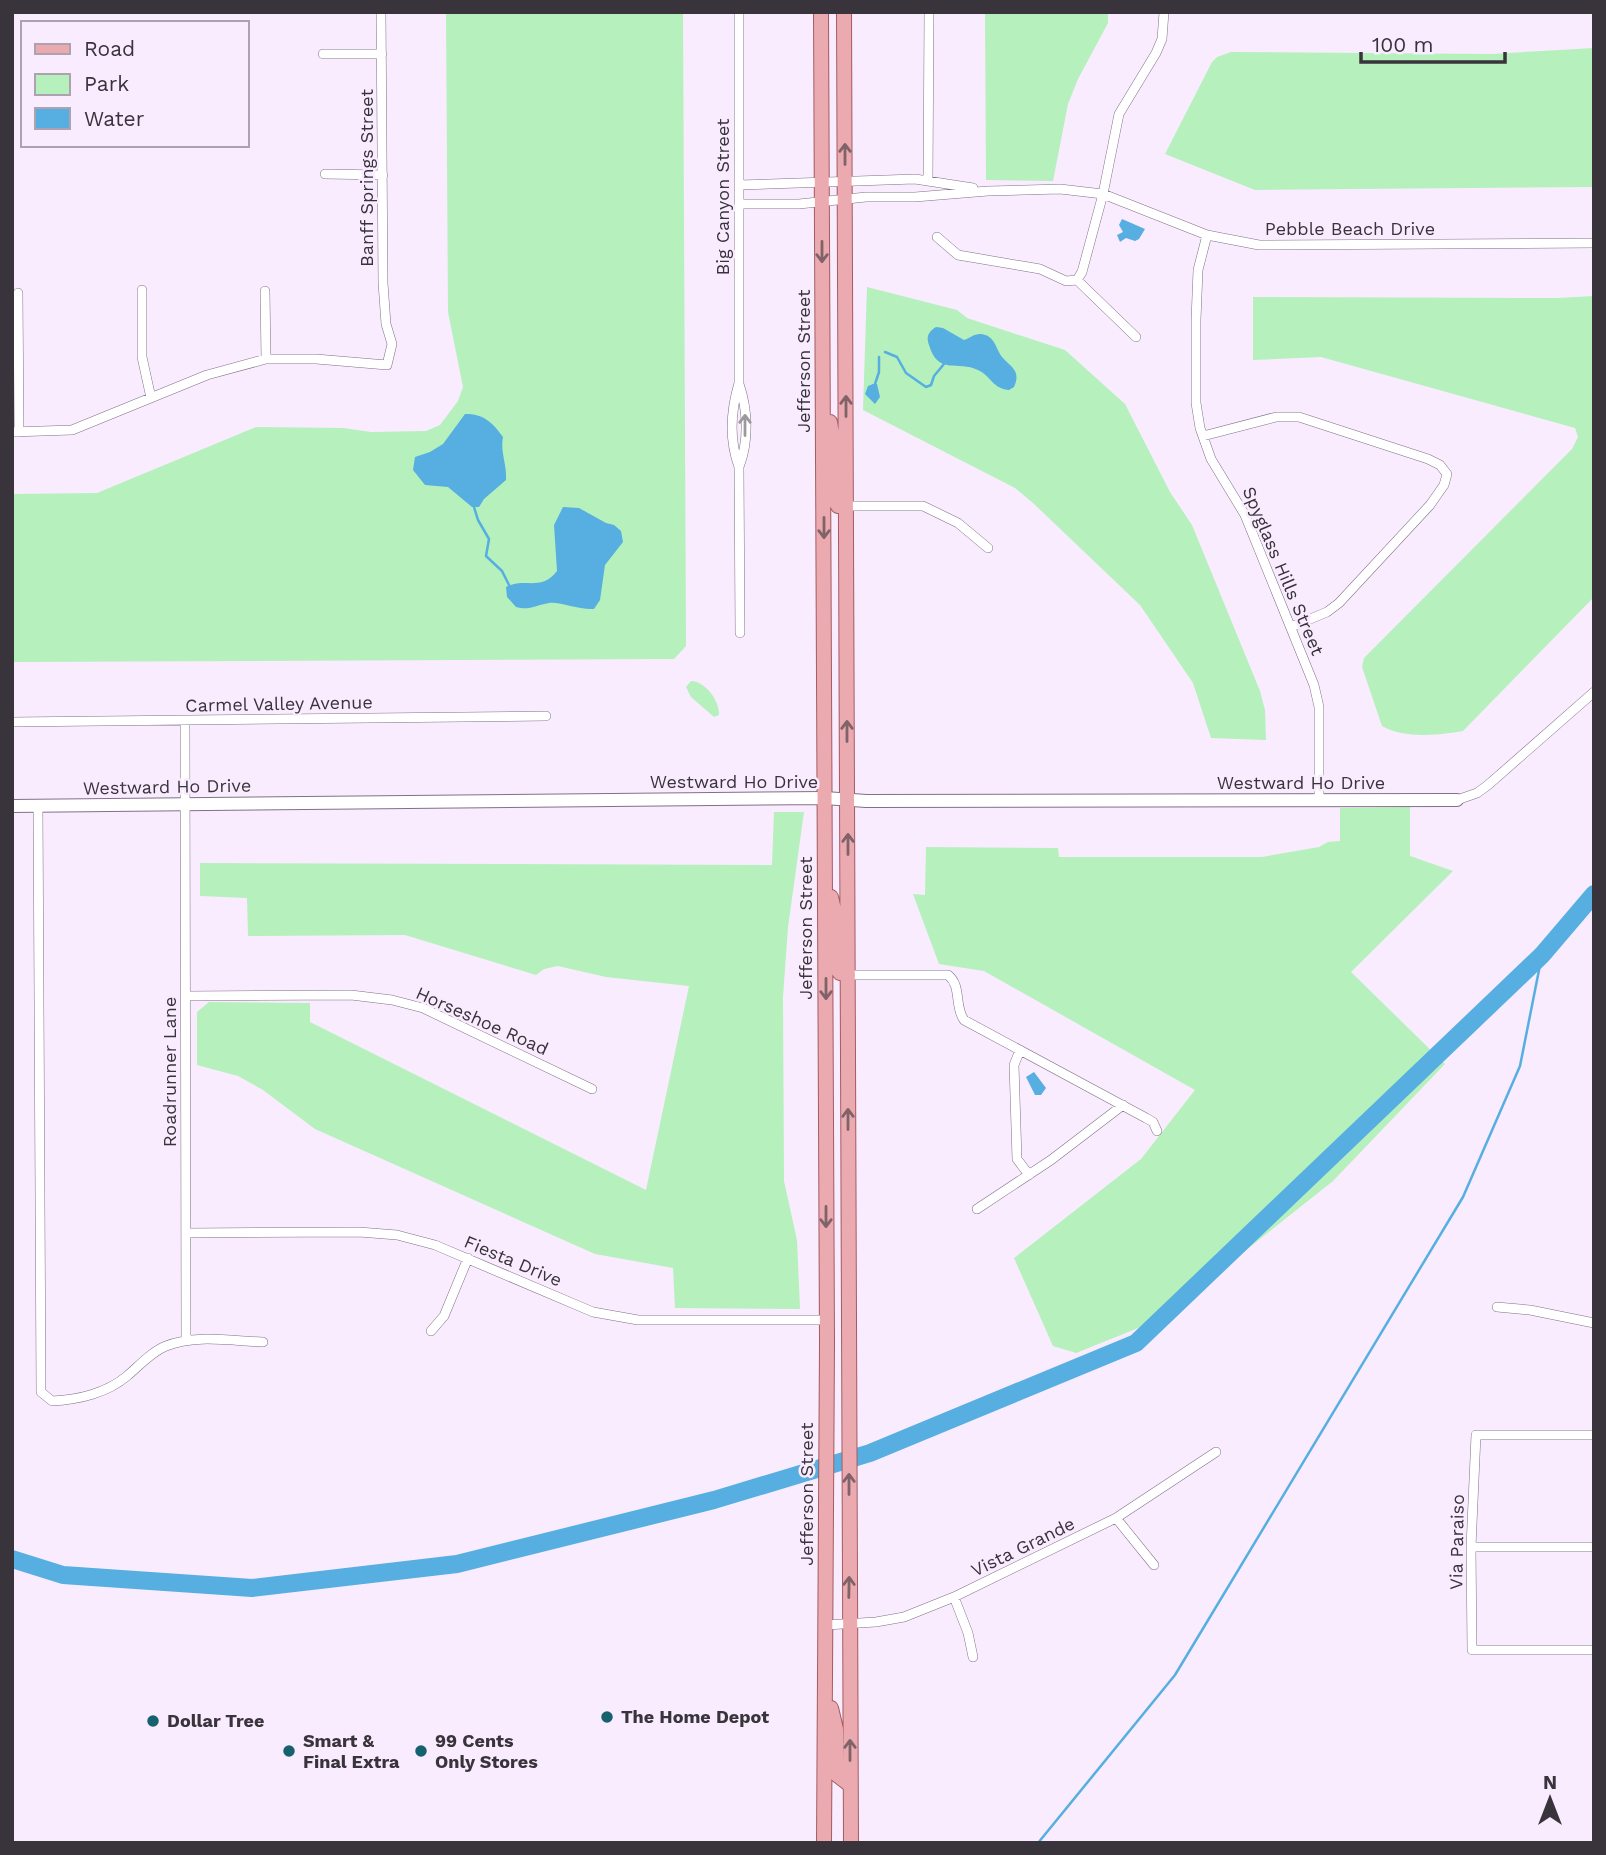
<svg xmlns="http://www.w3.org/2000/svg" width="1606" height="1855" viewBox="0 0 1606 1855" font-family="'Work Sans',sans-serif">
<rect width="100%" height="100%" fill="#f9ecfe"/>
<path fill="#b6f0bd" d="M446,12H683L686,646L674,659L12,662V494L97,493L256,427L343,428L371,432L426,431L440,425L458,401L463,387L448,312Z
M985,12H1108V23L1078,79L1068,104L1053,181L986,180Z
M1594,48V187L1255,190L1165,154L1212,62L1217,57L1231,52L1492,54Z
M867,287L957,310L967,318L1065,350L1125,404L1170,492L1192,525L1260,691L1265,710L1266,740L1211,738L1193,683L1140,605L1033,503L1015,488L863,410Z
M1594,296V597L1463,731C1439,735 1404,739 1382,726L1362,667L1364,658L1572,449L1578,437L1575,428L1321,357L1253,360V297L1558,298Z
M691,681C705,681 720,701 719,715L714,717L691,697L686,687Z
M1410,807V856L1453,871L1351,972L1445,1064L1333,1181L1158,1320L1076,1353L1053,1346L1014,1258L1141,1159L1195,1090L984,971L939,964L913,894L925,895L926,847L1058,848L1059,857H1262L1319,847L1328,842L1340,841V808Z
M774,812H804L788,927L783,997L784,1181L797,1240L800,1309L675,1308L673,1268L595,1254L315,1129L263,1090L238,1076L197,1065V1012L209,1002L310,1003V1022L646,1190L689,986L606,977L558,966L544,969L536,975L405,935L248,936L247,898L200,896V863L772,865Z"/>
<path fill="#56aee1" d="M1122,219L1145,229L1139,239L1135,241L1126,238L1120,242L1117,235L1123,232L1119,225Z
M936,327L943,328L964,340C970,338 974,334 980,334C996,335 995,349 1003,358C1012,368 1021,371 1014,387L1009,390C993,389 991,376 978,370C958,360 938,376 929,345C926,337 928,332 936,327Z
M873,384H877L880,397L875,404L865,394L868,386Z
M465,414C484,414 492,422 503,437C500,452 507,464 506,480L484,499L479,507H472L448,487L425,485L413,470L415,457L430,452L443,444Z
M563,507L579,508L606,523L614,525L621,531L623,542L605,565L600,600L594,609C578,610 559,601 549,603C536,605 529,611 516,607L507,597L506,587C525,577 541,592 557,571L554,525Z
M1034,1072L1046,1088L1041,1095H1035L1026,1077Z"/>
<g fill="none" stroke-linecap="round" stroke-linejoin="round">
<path stroke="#56aee1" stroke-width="2.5" d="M885,352L897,357L906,373L926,387L931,385L934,376L944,364
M875,384L879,372V357
M474,507L478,520L489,539L486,556L502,571L509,585
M1038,1843L1175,1675L1463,1197L1520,1066L1542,955"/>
<path stroke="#56aee1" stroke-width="18" d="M12,1559L63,1575L252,1588L457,1564L714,1500L870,1453L1136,1343L1542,955L1594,894"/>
<g stroke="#7f7286" stroke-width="10">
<path id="minor" d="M739,12V383C731,410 729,440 739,467
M323,54H382
M325,174L383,175
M928,181L929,12
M739,185L915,179L973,188
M739,204H799L866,197H915L988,191L1060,189L1103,194L1207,235L1259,245L1594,243
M1207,235L1198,270L1196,320V403L1200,428L1211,459L1245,515L1314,685L1319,707V800
M937,237L958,255L1040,269L1066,281L1077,280L1082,272L1103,194L1119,114L1156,53L1162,39L1164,12
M1077,280L1136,337
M142,290V357L151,398
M265,291L266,359
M18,293L19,432
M739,384C748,410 749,441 739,467L740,633
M12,432L72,430L207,375L266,359H316L387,365L392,344L386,324L383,283L381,12
M1203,436L1276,417H1299L1428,459L1440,465L1447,474L1444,485L1430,505L1339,603L1327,612L1291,627
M846,506H923L958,523L988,548
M12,722L546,716
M185,722L186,1340
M1457,800L1477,793L1488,785L1594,692
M38,805L41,1392L52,1401C78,1400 107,1393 127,1376C139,1366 151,1352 166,1346C195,1334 232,1341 263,1342
M848,975H948C962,986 954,1006 964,1020L1146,1118L1153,1122L1157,1131
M186,996L351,995L392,1000L423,1008L592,1089
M1020,1050L1014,1065L1017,1159L1029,1175
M977,1209L1051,1160L1123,1105
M186,1233L359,1232L397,1235L435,1245L593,1312L638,1320H827
M1497,1307L1530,1310L1594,1323
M431,1331L444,1316L468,1258
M1594,1435H1476L1471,1547L1472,1650H1594
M1116,1518L1154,1565
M1471,1547H1594
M954,1597L968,1633L973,1657
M826,1625L876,1622L904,1617L954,1597L1116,1518L1216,1452"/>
</g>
<g stroke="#7f7286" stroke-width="14">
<path id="tertiary" d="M12,806L825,798L866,801L1457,800"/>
</g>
<g stroke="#a45c63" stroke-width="16">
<path id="primary" d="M821,12L827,1343L824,1843
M844,12L851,1843
M830,422L834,445L835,501L838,506H846
M831,897L836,918L837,969L840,973L848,975
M831,1708L836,1729L837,1775L850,1785"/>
</g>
<use href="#minor" stroke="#fff" stroke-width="9"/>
<use href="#tertiary" stroke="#fff" stroke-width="12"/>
<use href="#primary" stroke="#ebaaaf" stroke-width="14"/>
</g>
<defs><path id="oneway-shaft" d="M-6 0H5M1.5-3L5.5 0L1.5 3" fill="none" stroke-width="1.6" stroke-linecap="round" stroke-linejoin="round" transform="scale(1.75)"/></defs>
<g stroke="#806369">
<use href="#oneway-shaft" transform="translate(845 154) rotate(-90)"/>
<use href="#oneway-shaft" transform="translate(822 252) rotate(90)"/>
<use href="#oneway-shaft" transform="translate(846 406) rotate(-90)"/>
<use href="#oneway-shaft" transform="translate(824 528) rotate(90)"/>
<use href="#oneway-shaft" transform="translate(847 731) rotate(-90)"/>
<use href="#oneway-shaft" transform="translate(848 844) rotate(-90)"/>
<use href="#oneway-shaft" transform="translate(826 989) rotate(90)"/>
<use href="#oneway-shaft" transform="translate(848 1119) rotate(-90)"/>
<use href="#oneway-shaft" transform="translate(826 1217) rotate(90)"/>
<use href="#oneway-shaft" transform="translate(849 1484) rotate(-90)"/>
<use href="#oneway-shaft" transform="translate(849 1587) rotate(-89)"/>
<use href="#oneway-shaft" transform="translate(850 1750) rotate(-90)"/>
</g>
<use stroke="#9c999d" href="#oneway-shaft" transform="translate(745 425) rotate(-90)"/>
<g fill="#16616e" stroke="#f9ecfe" stroke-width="2.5">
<circle cx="607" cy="1717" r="7"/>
<circle cx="153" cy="1721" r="7"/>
<circle cx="289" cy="1751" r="7"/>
<circle cx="421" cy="1751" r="7"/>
</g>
<g text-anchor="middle" stroke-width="5" stroke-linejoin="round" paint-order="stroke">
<g font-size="18" fill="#39333b" stroke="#f9ecfe">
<text transform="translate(367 178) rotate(-90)" y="6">Banff Springs Street</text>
<text transform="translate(723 197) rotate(-90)" y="6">Big Canyon Street</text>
<text x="1350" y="235">Pebble Beach Drive</text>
<text transform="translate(804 361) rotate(-90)" y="6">Jefferson Street</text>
<text transform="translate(1283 571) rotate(67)" y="6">Spyglass Hills Street</text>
<text transform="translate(279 704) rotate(-1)" y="6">Carmel Valley Avenue</text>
<text x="734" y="788">Westward Ho Drive</text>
<text x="1301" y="789">Westward Ho Drive</text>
<text transform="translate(167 787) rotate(-1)" y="6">Westward Ho Drive</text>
<text transform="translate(806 928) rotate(-90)" y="6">Jefferson Street</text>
<text transform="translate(482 1021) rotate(24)" y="6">Horseshoe Road</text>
<text transform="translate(170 1072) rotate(-90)" y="6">Roadrunner Lane</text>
<text transform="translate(513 1261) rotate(23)" y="6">Fiesta Drive</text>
<text transform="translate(807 1494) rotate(-90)" y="6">Jefferson Street</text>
<text transform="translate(1457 1542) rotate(-89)" y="6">Via Paraiso</text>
<text transform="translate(1023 1547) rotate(-26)" y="6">Vista Grande</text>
</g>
<g font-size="18" font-weight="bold" fill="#39333b" stroke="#f9ecfe" text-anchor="start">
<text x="621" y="1723">The Home Depot</text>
<text x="167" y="1727">Dollar Tree</text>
<text x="303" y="1747">Smart &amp;<tspan x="303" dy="21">Final Extra</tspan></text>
<text x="435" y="1747">99 Cents<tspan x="435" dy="21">Only Stores</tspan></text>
</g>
</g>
<rect width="1606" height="1855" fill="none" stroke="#39333b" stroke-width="28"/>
<rect x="21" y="21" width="228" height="126" fill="#f9ecfe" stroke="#aca2b0" stroke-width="2"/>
<rect x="35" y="44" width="35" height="10" fill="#ebaaaf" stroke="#aca2b0" stroke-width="2"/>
<text x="84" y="56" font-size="21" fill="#39333b">Road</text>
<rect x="35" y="74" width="35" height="21" fill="#b6f0bd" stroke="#aca2b0" stroke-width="2"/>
<text x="84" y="91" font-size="21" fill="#39333b">Park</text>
<rect x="35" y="108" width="35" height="21" fill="#56aee1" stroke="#aca2b0" stroke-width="2"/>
<text x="84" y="126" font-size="21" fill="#39333b">Water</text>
<g transform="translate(1550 1799)" stroke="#f9ecfe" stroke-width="5" paint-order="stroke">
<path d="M0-5L12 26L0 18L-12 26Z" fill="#39333b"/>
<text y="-10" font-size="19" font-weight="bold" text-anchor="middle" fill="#39333b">N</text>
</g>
<path d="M1361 52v10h144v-10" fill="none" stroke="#39333b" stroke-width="3.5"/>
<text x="1372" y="52" font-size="21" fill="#39333b" stroke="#f9ecfe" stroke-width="5" paint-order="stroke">100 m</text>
</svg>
